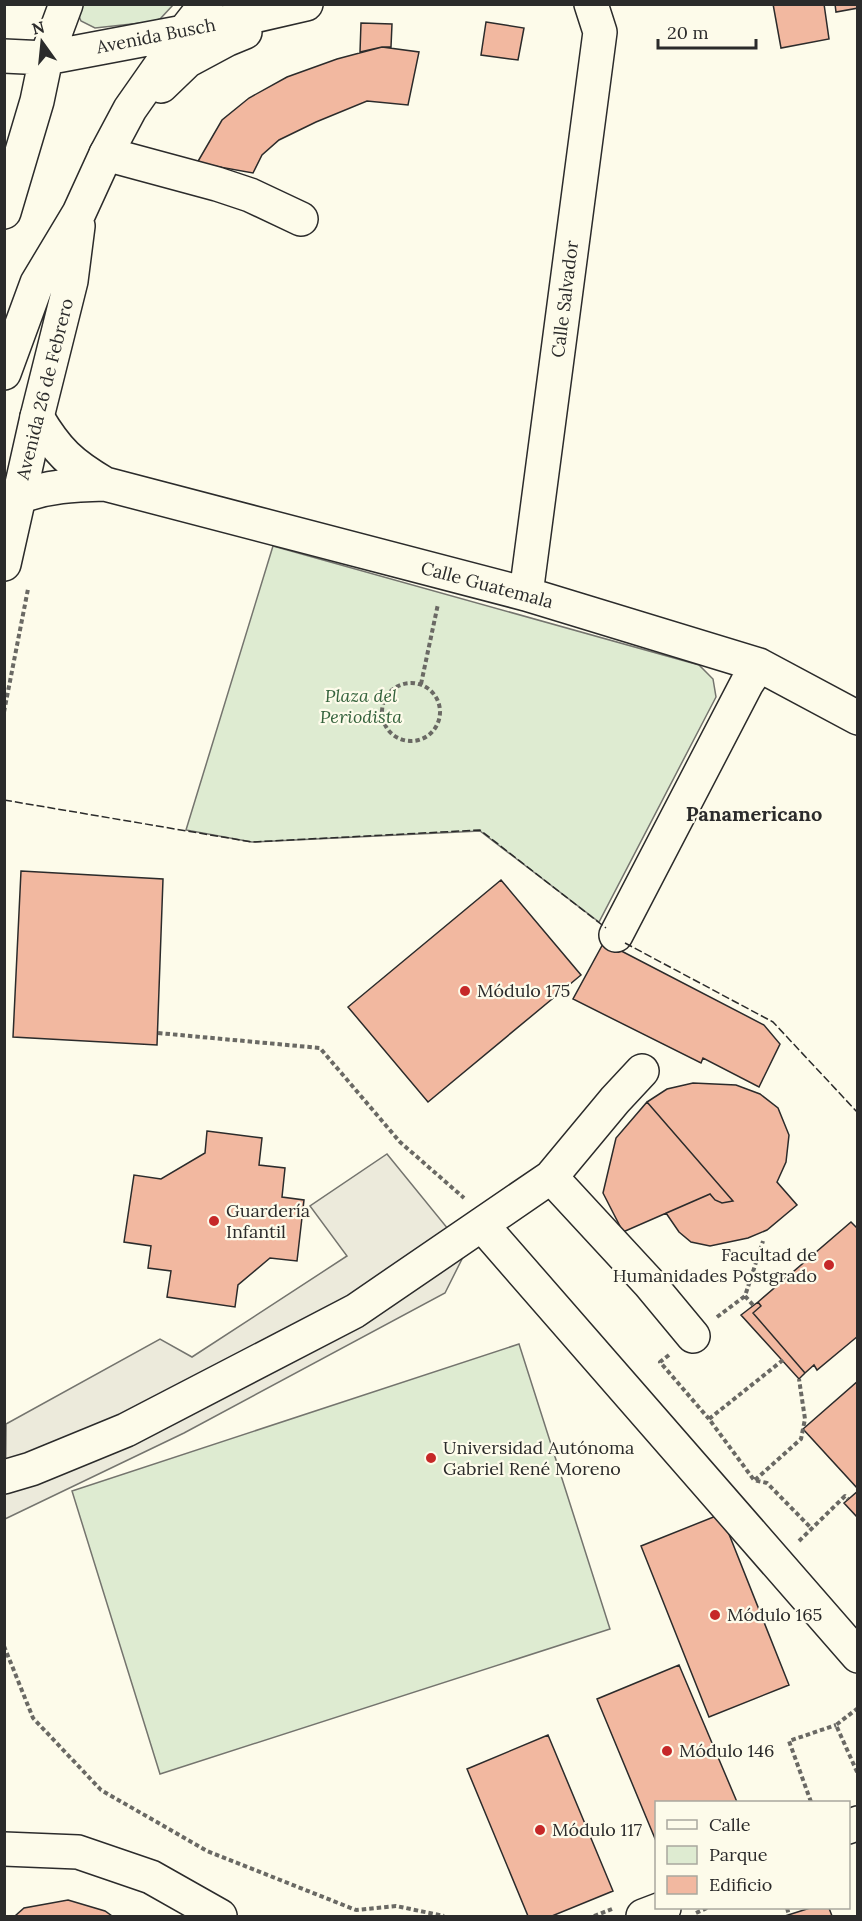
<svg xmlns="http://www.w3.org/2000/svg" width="862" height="1921" viewBox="0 0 862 1921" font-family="Lora,serif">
<rect width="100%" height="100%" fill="#fdfbea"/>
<path fill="#deebd1" stroke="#74746e" stroke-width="1.5" d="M82,5H173L160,19L150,22L95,28L81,21L78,14Z
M273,546L699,665L713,679L716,697L599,922L480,831L252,842L186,830Z
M519,1344L610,1629L160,1774L72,1491Z"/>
<path fill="#eceadb" stroke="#74746e" stroke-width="1.5" d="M387,1154L466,1251L445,1293L184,1433L5,1519L6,1424L160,1339L192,1357L347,1256L310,1206Z"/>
<path fill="#f2b8a0" stroke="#2b2b2b" stroke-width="1.5" d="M773,4H824L829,39L781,48Z
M835,4H858V8L836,12Z
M486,22L524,28L518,60L481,55Z
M361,23L392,24L391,47H382L360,52Z
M382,47L419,52L408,105L367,101L316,122L279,140L262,155L253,173L197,163L222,120L249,98L287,77L337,59Z
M21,871L163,879L157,1045L13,1037Z
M501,880L581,975L428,1102L348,1007Z
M604,942L764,1025L780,1044L759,1087L703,1058L701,1063L573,999Z
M693,1083L736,1085L760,1094L778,1108L789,1135L786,1162L777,1182L797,1205L767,1230L748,1238L710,1246L691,1242L679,1232L666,1213L710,1194L715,1200L722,1203L733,1201L647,1102L667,1089Z
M647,1102L733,1201L722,1203L715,1200L710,1194L623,1232L603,1193L616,1138Z
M207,1131L262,1138L259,1165L285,1168L282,1197L304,1200L297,1261L270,1258L238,1285L235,1307L167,1297L171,1271L148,1268L151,1246L124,1242L134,1175L161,1179L205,1153Z
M851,1222L858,1229V1336L817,1370L814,1365L805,1373L753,1313L761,1306L758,1302Z
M758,1302L761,1306L753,1313L805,1373L799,1379L741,1315Z
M858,1381V1489L803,1429Z
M858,1491V1518L844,1503Z
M721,1514L789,1685L709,1717L641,1546Z
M679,1665L737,1802H656V1841L597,1699Z
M548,1735L613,1891L552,1916H528L467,1769Z
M68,1900L105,1911L112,1916H15L24,1908Z
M810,1908H829L832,1916H785Z"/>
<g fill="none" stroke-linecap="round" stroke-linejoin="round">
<g stroke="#2b2b2b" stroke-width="36">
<path id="minor" d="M106,154L217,184L250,195L301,219
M37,417C57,451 71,464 105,484
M19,497C48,486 74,485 105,484L526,594L759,665L858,718
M526,594L600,32L591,4
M616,935L747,683L759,665
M551,1177L615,1100L642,1071
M482,1225L858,1656
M4,1477L31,1469L126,1430L355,1311L551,1177L649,1283L693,1336
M848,1827L858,1823
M4,1849L78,1852L151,1877L220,1916
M643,1916L664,1908"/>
</g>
<g stroke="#2b2b2b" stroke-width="36">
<path id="major" d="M4,56L46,58L184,32L306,4
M161,86L187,61L228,39L245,32
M4,212L37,101L46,58L66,4
M4,373L37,283L79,213L106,154L130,109L184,32L206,4
M4,564L37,417L71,281L78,226"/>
</g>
<path stroke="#6a6964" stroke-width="4" stroke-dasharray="4.5 3" stroke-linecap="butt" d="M382 712a29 29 0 1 1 58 0a29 29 0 1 1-58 0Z
M421,684L438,604
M4,712L28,589
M158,1033L320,1048L400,1142L464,1198
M753,1305L745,1296L763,1241
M717,1317L745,1296
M669,1355L660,1362L709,1419
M783,1360L709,1419L754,1480L767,1483L812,1529
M755,1480L801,1439L805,1419L799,1379
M799,1541L845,1496L848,1499
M4,1646L33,1718L101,1790L207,1851L356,1910L396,1906L444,1916
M858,1708L836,1725L858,1774
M811,1802L789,1741L836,1725
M787,1908L789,1915
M696,1913L707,1908
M594,1916L612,1909"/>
<use href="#minor" stroke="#fdfbea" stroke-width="33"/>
<use href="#major" stroke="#fdfbea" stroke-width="33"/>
<path stroke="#2b2b2b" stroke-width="1.5" stroke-dasharray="8 3" stroke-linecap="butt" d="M4,800L252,842L480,830L606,928
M625,943L773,1022L858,1113"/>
</g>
<g fill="#c62828" stroke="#fdfbea" stroke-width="2">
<circle cx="465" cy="991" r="6"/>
<circle cx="214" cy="1221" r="6"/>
<circle cx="829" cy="1265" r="6"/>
<circle cx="431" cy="1458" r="6"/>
<circle cx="715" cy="1615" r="6"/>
<circle cx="667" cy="1751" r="6"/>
<circle cx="540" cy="1830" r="6"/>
</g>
<g text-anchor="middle" stroke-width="4.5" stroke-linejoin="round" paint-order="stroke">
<g font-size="18" fill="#2b2b2b" stroke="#fdfbea">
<text transform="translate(156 36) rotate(-11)" y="6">Avenida Busch</text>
<text transform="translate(565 299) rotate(-83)" y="6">Calle Salvador</text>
<text transform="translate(45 389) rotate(-76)" y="6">Avenida 26 de Febrero</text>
<text transform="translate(487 585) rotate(15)" y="6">Calle Guatemala</text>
</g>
<g font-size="18" font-style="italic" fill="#34623c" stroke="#fdfbea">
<text x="361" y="702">Plaza del<tspan x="361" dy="21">Periodista</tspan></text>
</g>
<g font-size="18" fill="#2b2b2b" stroke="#fdfbea" text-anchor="start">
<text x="477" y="997">Módulo 175</text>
<text x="226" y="1217">Guardería<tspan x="226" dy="21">Infantil</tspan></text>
<text x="817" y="1261" text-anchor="end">Facultad de<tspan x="817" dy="21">Humanidades Postgrado</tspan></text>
<text x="443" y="1454">Universidad Autónoma<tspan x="443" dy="21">Gabriel René Moreno</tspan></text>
<text x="727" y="1621">Módulo 165</text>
<text x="679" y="1757">Módulo 146</text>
<text x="552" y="1836">Módulo 117</text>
</g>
<g font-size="20" font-weight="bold" fill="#2b2b2b" stroke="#fdfbea">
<text x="754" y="821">Panamericano</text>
</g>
</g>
<rect width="862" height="1921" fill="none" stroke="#2b2b2b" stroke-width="12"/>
<rect x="655" y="1801" width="195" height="108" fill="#fdfbea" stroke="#a9a89e" stroke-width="1.5"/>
<rect x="667" y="1820" width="30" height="9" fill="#fdfbea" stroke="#a9a89e" stroke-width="1.5"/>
<text x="709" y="1831" font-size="18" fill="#2b2b2b">Calle</text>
<rect x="667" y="1846" width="30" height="18" fill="#deebd1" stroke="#a9a89e" stroke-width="1.5"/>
<text x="709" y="1861" font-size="18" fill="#2b2b2b">Parque</text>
<rect x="667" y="1876" width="30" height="18" fill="#f2b8a0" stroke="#a9a89e" stroke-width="1.5"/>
<text x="709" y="1891" font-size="18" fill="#2b2b2b">Edificio</text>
<g transform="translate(42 42) rotate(345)" stroke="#fdfbea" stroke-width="4.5" paint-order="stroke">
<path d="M0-4.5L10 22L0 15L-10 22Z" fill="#2b2b2b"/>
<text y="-9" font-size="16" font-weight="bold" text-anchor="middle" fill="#2b2b2b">N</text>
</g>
<path d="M658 39v9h98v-9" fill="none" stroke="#2b2b2b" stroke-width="3"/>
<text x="667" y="39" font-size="18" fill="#2b2b2b" stroke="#fdfbea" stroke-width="4.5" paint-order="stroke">20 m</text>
</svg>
